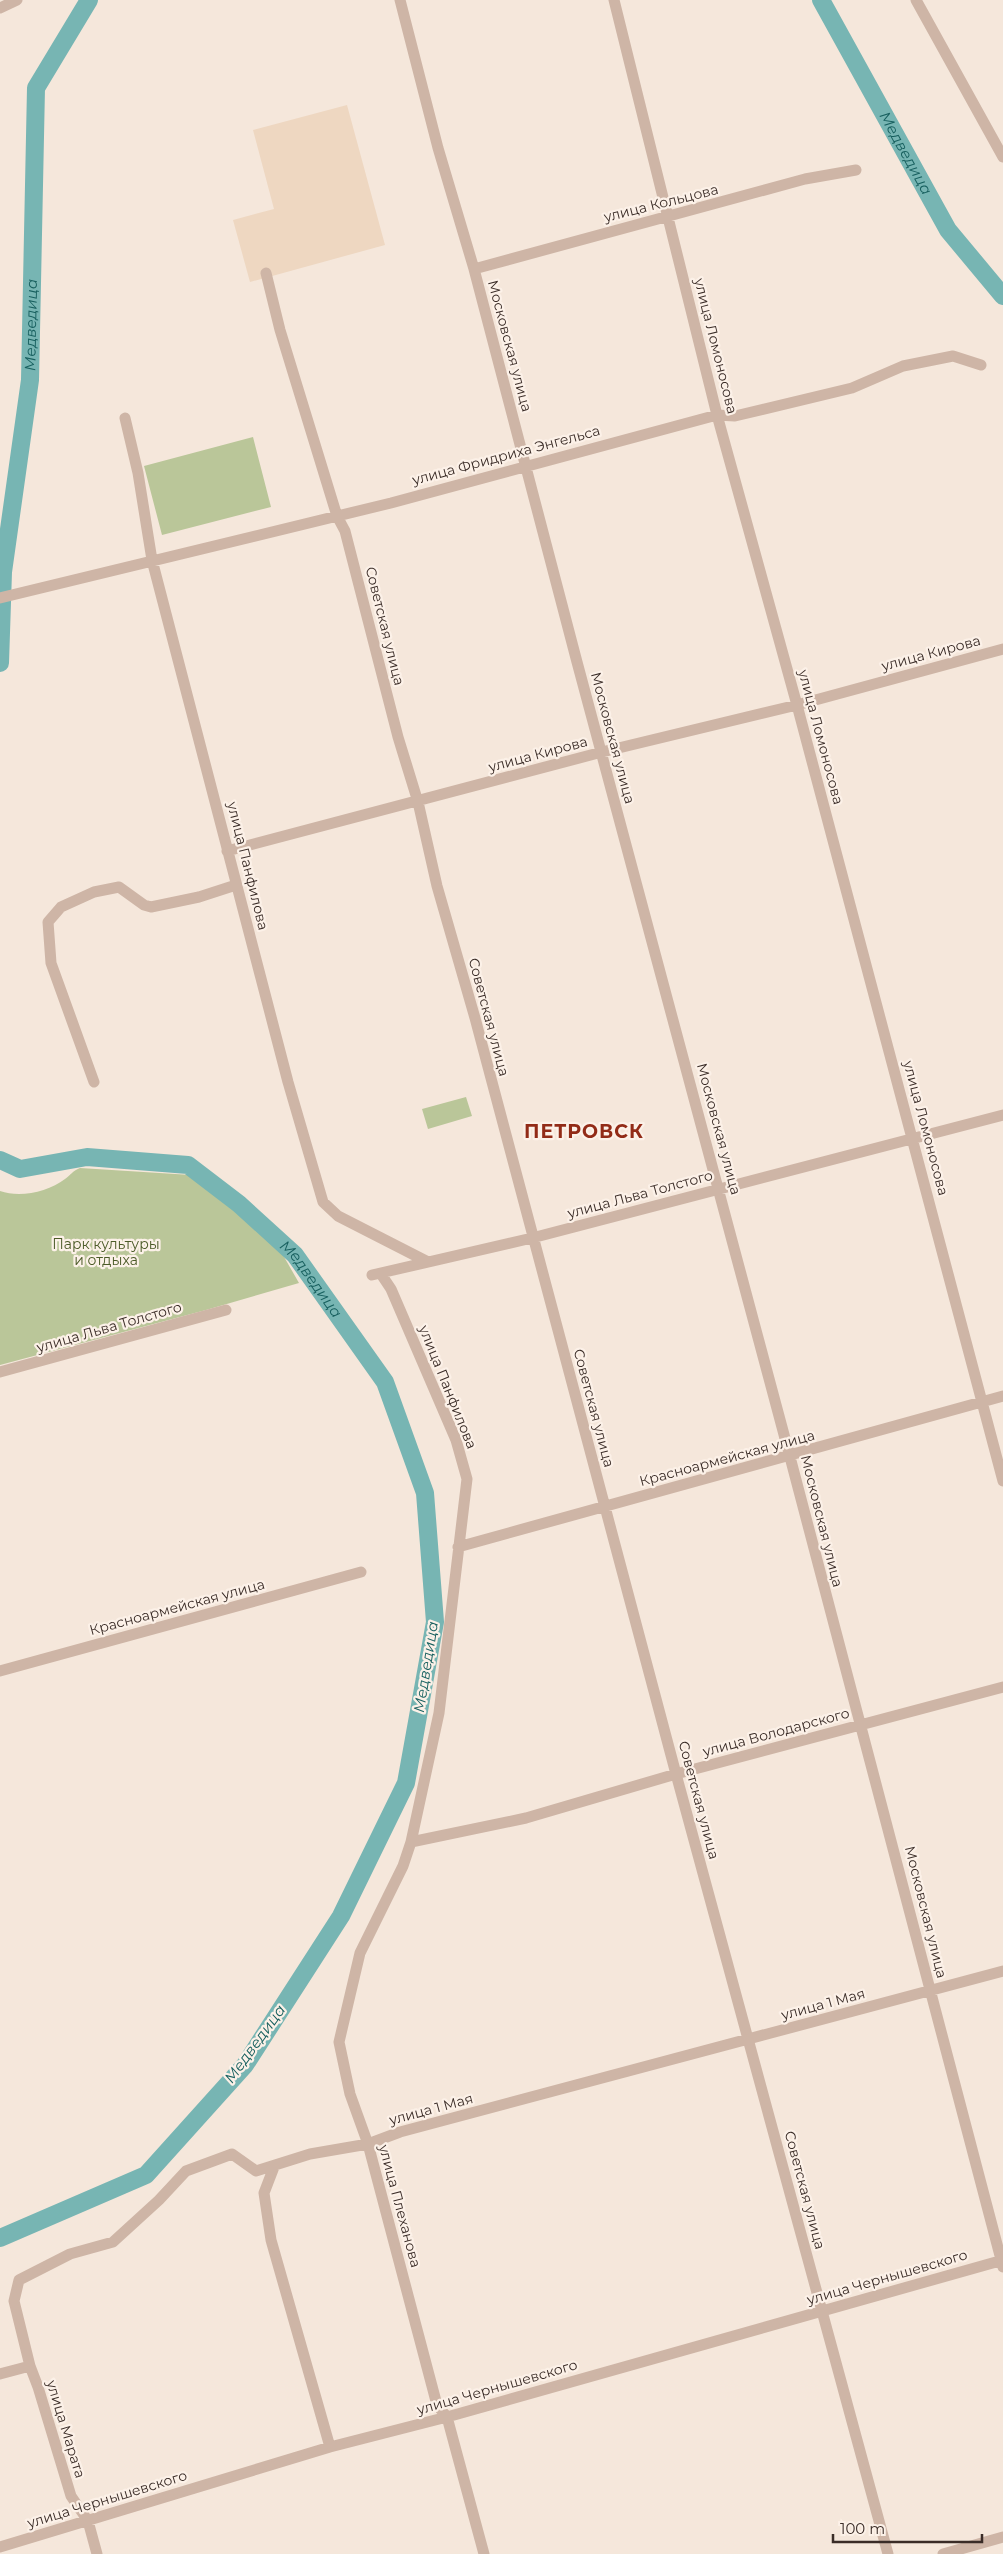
<svg xmlns="http://www.w3.org/2000/svg" width="1003" height="2554" viewBox="0 0 1003 2554" font-family="Montserrat,sans-serif">
<rect width="100%" height="100%" fill="#f5e7db"/>
<path fill="#bac699" d="M253,437L271,507L162,535L144,466Z
M466,1097L472,1116L428,1129L422,1109Z
M80,1168L191,1175L279,1248L299,1283L206,1310L0,1365V1191C20,1198 48,1192 65,1179C71,1175 72,1171 80,1168Z"/>
<path fill="#eed7c1" d="M347,105L385,245L250,282L233,220L274,209L253,130Z"/>
<g fill="none" stroke-linecap="round" stroke-linejoin="round">
<g stroke="#77b5b3" stroke-width="18">
<path id="s1" d="M821,0L948,230L1003,296"/>
<path id="s2" d="M0,663L3,572L30,380L36,88L89,0"/>
<path id="s3" d="M0,1160L20,1169L87,1157L188,1165L239,1204L295,1255L385,1382L425,1493L435,1622L406,1783L341,1916L245,2065L146,2175L0,2238"/>
</g>
<path stroke="#ceb5a6" stroke-width="11" d="M400,0L438,148L474,269L577,662L790,1457L1003,2267
M614,0L717,415L797,705L1003,1481
M916,0L1003,157
M0,8L17,0
M474,269L805,179L856,170
M266,273L280,330L337,516L345,531L398,737L418,802L437,886L475,1018L676,1774L888,2554
M125,418L138,473L152,560L288,1082L323,1202L338,1216L428,1262
M0,598L391,503L717,415L735,416L852,388L903,366L953,356L981,365
M227,851L602,752L797,705L1003,649
M94,1082L51,963L48,922L61,907L94,892L119,887L144,905L151,907L199,897L236,885
M381,1274L391,1289L456,1440L467,1479L439,1713L411,1842L403,1866L360,1953L339,2042L350,2094L368,2144L437,2405L447,2417L484,2554
M372,1275L532,1238L1003,1115
M0,1372L226,1310
M458,1547L1003,1396
M0,1671L361,1572
M411,1842L526,1818L676,1774L1003,1687
M274,2167L264,2193L271,2240L330,2447
M30,2366L38,2387L71,2496L88,2521L97,2554
M0,2374L30,2366L14,2301L19,2280L70,2254L113,2242L159,2200L186,2171L232,2154L256,2171L310,2154L368,2144L400,2132L1003,1971
M0,2547L330,2447L447,2417L1003,2260
M943,2554L1003,2537"/>
</g>
<g text-anchor="middle" stroke-width="4.5" stroke-linejoin="round" paint-order="stroke">
<g font-size="14" fill="#3a2c27" stroke="#fcf1e8">
<text transform="translate(661 203) rotate(-14)" y="5">улица Кольцова</text>
<text transform="translate(510 346) rotate(75)" y="5">Московская улица</text>
<text transform="translate(716 346) rotate(76)" y="5">улица Ломоносова</text>
<text transform="translate(506 455) rotate(-15)" y="5">улица Фридриха Энгельса</text>
<text transform="translate(385 626) rotate(76)" y="5">Советская улица</text>
<text transform="translate(931 653) rotate(-15)" y="5">улица Кирова</text>
<text transform="translate(821 737) rotate(75)" y="5">улица Ломоносова</text>
<text transform="translate(613 738) rotate(75)" y="5">Московская улица</text>
<text transform="translate(538 754) rotate(-15)" y="5">улица Кирова</text>
<text transform="translate(248 866) rotate(76)" y="5">улица Панфилова</text>
<text transform="translate(489 1017) rotate(75)" y="5">Советская улица</text>
<text transform="translate(926 1128) rotate(75)" y="5">улица Ломоносова</text>
<text transform="translate(719 1129) rotate(75)" y="5">Московская улица</text>
<text transform="translate(640 1194) rotate(-15)" y="5">улица Льва Толстого</text>
<text transform="translate(109 1327) rotate(-16)" y="5">улица Льва Толстого</text>
<text transform="translate(448 1387) rotate(68)" y="5">улица Панфилова</text>
<text transform="translate(594 1408) rotate(75)" y="5">Советская улица</text>
<text transform="translate(727 1458) rotate(-15)" y="5">Красноармейская улица</text>
<text transform="translate(822 1521) rotate(76)" y="5">Московская улица</text>
<text transform="translate(177 1607) rotate(-15)" y="5">Красноармейская улица</text>
<text transform="translate(776 1732) rotate(-15)" y="5">улица Володарского</text>
<text transform="translate(699 1800) rotate(75)" y="5">Советская улица</text>
<text transform="translate(926 1912) rotate(76)" y="5">Московская улица</text>
<text transform="translate(823 2004) rotate(-15)" y="5">улица 1 Мая</text>
<text transform="translate(431 2109) rotate(-15)" y="5">улица 1 Мая</text>
<text transform="translate(805 2190) rotate(75)" y="5">Советская улица</text>
<text transform="translate(400 2206) rotate(75)" y="5">улица Плеханова</text>
<text transform="translate(887 2277) rotate(-16)" y="5">улица Чернышевского</text>
<text transform="translate(497 2387) rotate(-16)" y="5">улица Чернышевского</text>
<text transform="translate(66 2429) rotate(73)" y="5">улица Марата</text>
<text transform="translate(107 2499) rotate(-17)" y="5">улица Чернышевского</text>
</g>
<g font-size="14" fill="#4c5b28" stroke="#fcf1e8">
<text x="106" y="1249">Парк культуры<tspan x="106" dy="16">и отдыха</tspan></text>
</g>
<g font-size="15" font-style="italic" fill="#18605f" stroke="#fcf1e8">
<text dy="5" stroke="none"><textPath href="#s1" startOffset="175">Медведица</textPath></text>
<text dy="5" stroke="none"><textPath href="#s2" startOffset="340">Медведица</textPath></text>
<text dy="5" stroke="none"><textPath href="#s3" startOffset="360">Медведица</textPath></text>
<text transform="translate(426 1667) rotate(-81)" y="5">Медведица</text>
<text transform="translate(255 2044) rotate(-54)" y="5">Медведица</text>
</g>
<g font-size="19" font-weight="bold" letter-spacing="1" fill="#922b17" stroke="#fcf1e8">
<text x="584" y="1138">ПЕТРОВСК</text>
</g>
</g>
<path d="M833 2534v8h149v-8" fill="none" stroke="#3a2c27" stroke-width="2.5"/>
<text x="840" y="2534" font-size="15" fill="#3a2c27" stroke="#fcf1e8" stroke-width="4" paint-order="stroke">100 m</text>
</svg>
